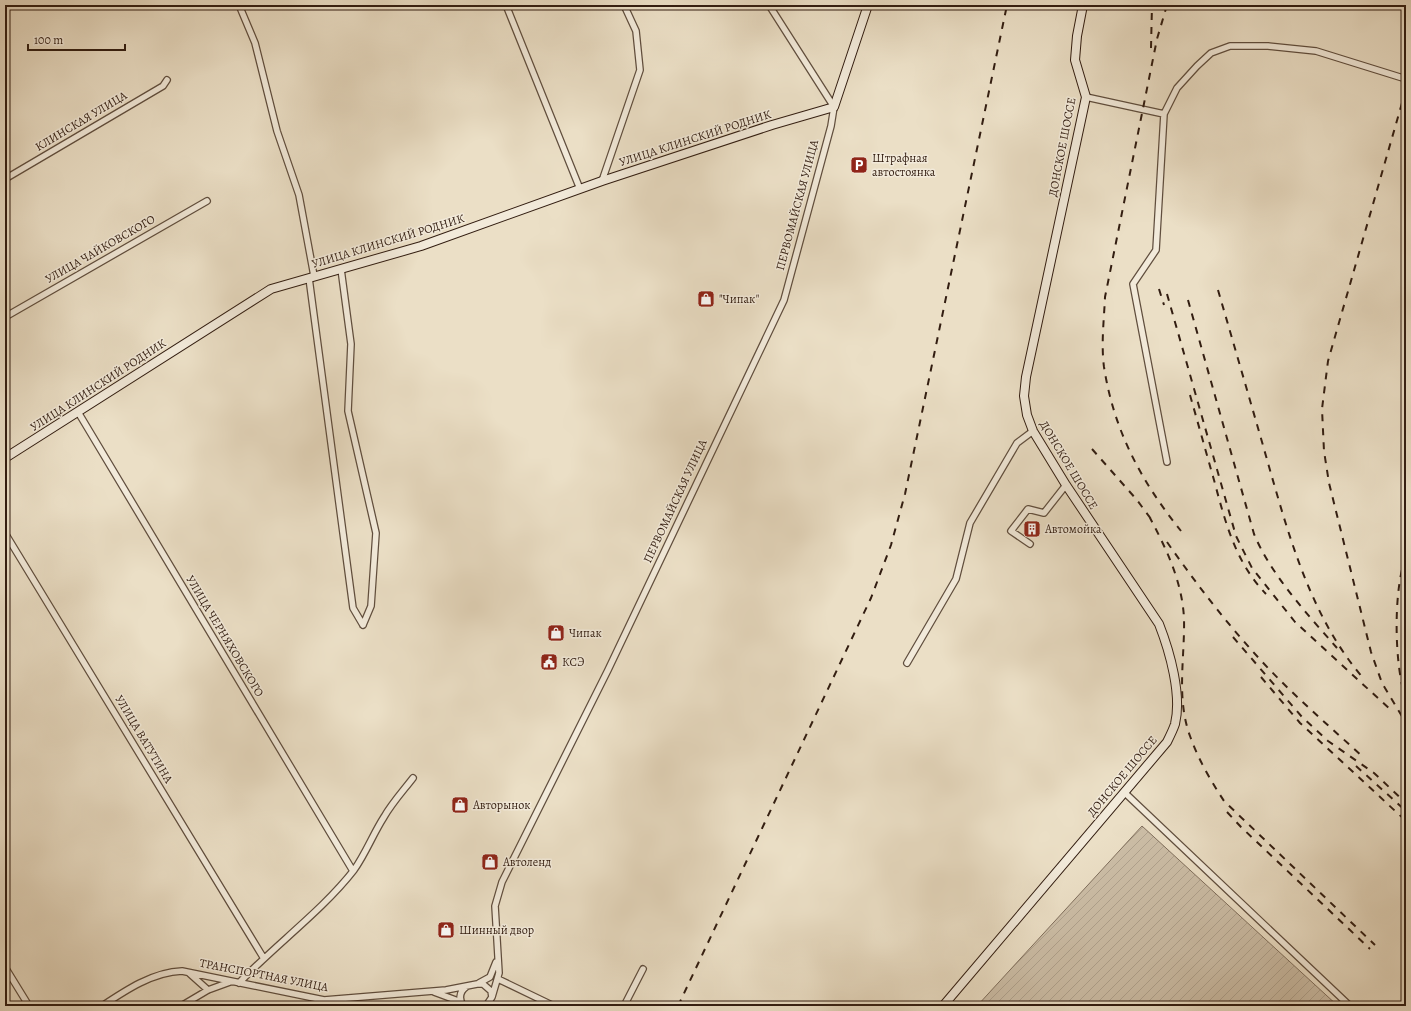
<svg xmlns="http://www.w3.org/2000/svg" width="1411" height="1011" viewBox="0 0 1411 1011" font-family="Alegreya,serif">
<defs>
<pattern id="garden-furrows" width="10" height="10" patternUnits="userSpaceOnUse"><rect width="10" height="10" fill="#ccbea7"/><path d="M-1 1l2-2M0 10L10 0M9 11l2-2" fill="none" stroke="#b0a38f"/></pattern>
</defs>
<rect width="100%" height="100%" fill="#ebdfc6"/>
<filter id="stains"><feTurbulence type="fractalNoise" baseFrequency=".005" numOctaves="4"/><feColorMatrix values="0 0 0 0 .2 0 0 0 0 .09 0 0 0 0 .02 0 0 0 .5 -.17"/></filter>
<radialGradient id="worn" r=".72"><stop offset=".6" stop-color="#630" stop-opacity="0"/><stop offset="1" stop-color="#630" stop-opacity=".3"/></radialGradient>
<path fill="url(#garden-furrows)" stroke="#7f6e5c" d="M1142,826L1338,1006H977Z"/>
<g fill="none" stroke-linecap="round" stroke-linejoin="round">
<g stroke="#604e3e" stroke-width="8">
<path id="street" d="M239,5L255,43L277,131L299,195L314,276
M506,5L580,189
M1086,97L1164,114L1177,88L1197,66L1211,53L1230,46H1268L1316,51L1406,79
M1164,114L1156,250L1133,284L1167,462
M5,179L163,86L167,80
M602,181L640,70L636,31L624,5
M341,269L351,344L348,411L376,533L371,606L363,625
M309,278L353,608L363,625
M5,317L207,201
M78,412L353,871
M5,533L263,957
M1030,544L1011,531L1028,509L1044,513L1066,485
M907,663L956,579L970,523L1017,443L1033,431
M1124,792L1350,1006
M5,967L29,1006
M189,973L208,990
M498,979L554,1006
M239,983C275,945 322,911 354,870C366,853 373,834 384,817C392,803 403,791 413,778
M479,983L490,977L496,962
M434,992L461,1002
M492,997L499,973L495,906L502,882L608,670L784,300L831,126L834,107L769,5
M102,1006C126,990 153,972 182,971L324,1000L446,990L477,984H483L491,991L492,997L486,1006
M181,1006L208,990L230,982
M463,1006C459,999 459,992 466,987
M624,1006L643,969"/>
</g>
<g stroke="#321d11" stroke-width="10">
<path id="secondary" d="M5,458L271,289L421,246L602,181L772,125L834,107L868,5
M943,1006L1167,742C1170,736 1173,730 1175,724C1182,695 1170,652 1159,624L1066,485L1033,431L1027,415L1024,396L1026,377L1086,97L1075,60L1077,36L1083,5"/>
</g>
<use href="#street" stroke="#f2eada" stroke-width="5.5"/>
<use href="#secondary" stroke="#f2eada" stroke-width="8"/>
<path stroke="#321d11" stroke-width="2" stroke-dasharray="7 7" stroke-linecap="butt" d="M1167,5L1157,39L1105,297C1104,320 1101,344 1104,367C1114,431 1141,481 1181,531
M1151,48L1152,5
M1402,103L1328,361L1322,409L1324,451L1329,483L1371,652L1382,683L1406,723
M1159,289L1164,305
M1218,290C1234,345 1250,400 1266,456C1288,533 1310,617 1364,679
M1167,294L1236,536L1252,568L1295,622L1392,711
M1188,300L1254,534C1271,575 1308,615 1337,648
M1190,395C1198,423 1206,452 1214,480C1225,521 1235,562 1266,594
M1092,449L1137,500L1151,519
M1149,516C1166,548 1182,581 1184,618C1185,657 1176,698 1190,736C1198,759 1211,781 1224,801L1375,945
M1167,542C1204,595 1245,647 1291,691C1315,714 1339,735 1363,757
M1406,557C1393,588 1394,667 1406,699
M1233,637L1302,717L1328,741L1374,773L1406,803
M1261,677L1300,723L1406,821
M1356,766L1406,811
M1227,812L1241,827L1370,949
M678,1006L871,598L891,545L905,494L1007,5"/>
</g>
<defs>
<g id="parking-square" transform="scale(0.9)"><rect x="-9" y="-9" width="18" height="18" rx="4" fill="#8f2418" stroke="#f2eada"/><path d="M-3.5-5.5H1a3.5 3.5 0 0 1 0 7H-1V5.5H-3.5ZM-1-3.4V-.6H.8a1.4 1.4 0 0 0 0-2.8Z" fill="#fff"/></g>
<g id="shop-square" transform="scale(0.9)"><rect x="-9" y="-9" width="18" height="18" rx="4" fill="#8f2418" stroke="#f2eada"/><path d="M-5-2.5h2.3a2.7 3.5 0 0 1 5.4 0H5L5.5 6h-11ZM-1.5-2.5h3a1.5 2.3 0 0 0-3 0Z" fill="#fff"/></g>
<g id="building-square" transform="scale(0.9)"><rect x="-9" y="-9" width="18" height="18" rx="4" fill="#8f2418" stroke="#f2eada"/><path d="M-4-6H4V6H1V3H-1V6H-4ZM-2.5-4.3h1.7v1.8h-1.7ZM.8-4.3h1.7v1.8H.8ZM-2.5-1h1.7V.8h-1.7ZM.8-1h1.7V.8H.8Z" fill="#fff"/></g>
<g id="civic-square" transform="scale(0.9)"><rect x="-9" y="-9" width="18" height="18" rx="4" fill="#8f2418" stroke="#f2eada"/><path d="M-.6-6.5H3V-4.5H.6V-3L4-1V1h2V6H-6V1h2V-1L-.6-3ZM-1.2 2.5V6h2.4V2.5Z" fill="#fff"/></g>
</defs>
<g fill-rule="evenodd">
<use href="#parking-square" x="859" y="165"/>
<use href="#shop-square" x="706" y="299"/>
<use href="#building-square" x="1032" y="529"/>
<use href="#shop-square" x="556" y="633"/>
<use href="#civic-square" x="549" y="662"/>
<use href="#shop-square" x="460" y="805"/>
<use href="#shop-square" x="490" y="862"/>
<use href="#shop-square" x="446" y="930"/>
</g>
<g text-anchor="middle" stroke-width="3" stroke-linejoin="round" paint-order="stroke">
<g font-size="12" fill="#321d11" stroke="#f2eada">
<text transform="translate(81 121) rotate(-31)" y="4">КЛИНСКАЯ УЛИЦА</text>
<text transform="translate(695 138) rotate(-18)" y="4">УЛИЦА КЛИНСКИЙ РОДНИК</text>
<text transform="translate(1062 147) rotate(-79)" y="4">ДОНСКОЕ ШОССЕ</text>
<text transform="translate(797 205) rotate(-75)" y="4">ПЕРВОМАЙСКАЯ УЛИЦА</text>
<text transform="translate(388 241) rotate(-17)" y="4">УЛИЦА КЛИНСКИЙ РОДНИК</text>
<text transform="translate(100 249) rotate(-30)" y="4">УЛИЦА ЧАЙКОВСКОГО</text>
<text transform="translate(98 385) rotate(-33)" y="4">УЛИЦА КЛИНСКИЙ РОДНИК</text>
<text transform="translate(1069 465) rotate(59)" y="4">ДОНСКОЕ ШОССЕ</text>
<text transform="translate(675 501) rotate(-65)" y="4">ПЕРВОМАЙСКАЯ УЛИЦА</text>
<text transform="translate(225 636) rotate(59)" y="4">УЛИЦА ЧЕРНЯХОВСКОГО</text>
<text transform="translate(144 739) rotate(59)" y="4">УЛИЦА ВАТУТИНА</text>
<text transform="translate(1122 776) rotate(-50)" y="4">ДОНСКОЕ ШОССЕ</text>
<text transform="translate(264 975) rotate(11)" y="4">ТРАНСПОРТНАЯ УЛИЦА</text>
</g>
<g font-size="12" fill="#321d11" stroke="#f2eada" text-anchor="start">
<text x="872" y="162">Штрафная<tspan x="872" dy="14">автостоянка</tspan></text>
<text x="719" y="303">"Чипак"</text>
<text x="1045" y="533">Автомойка</text>
<text x="569" y="637">Чипак</text>
<text x="562" y="666">КСЭ</text>
<text x="473" y="809">Авторынок</text>
<text x="503" y="866">Автоленд</text>
<text x="459" y="934">Шинный двор</text>
</g>
</g>
<rect width="1411" height="1011" fill="none" stroke="#ebdfc6" stroke-width="20"/>
<rect x="6" y="6" width="1399" height="999" fill="none" stroke="#321d11" stroke-width="2"/>
<rect x="10" y="10" width="1391" height="991" fill="none" stroke="#321d11"/>
<path d="M28 44v6h97v-6" fill="none" stroke="#321d11" stroke-width="2"/>
<text x="34" y="44" font-size="12" fill="#321d11" stroke="#f2eada" stroke-width="3" paint-order="stroke">100 m</text>
<rect width="100%" height="100%" filter="url(#stains)"/>
<rect width="100%" height="100%" fill="url(#worn)"/>
</svg>
